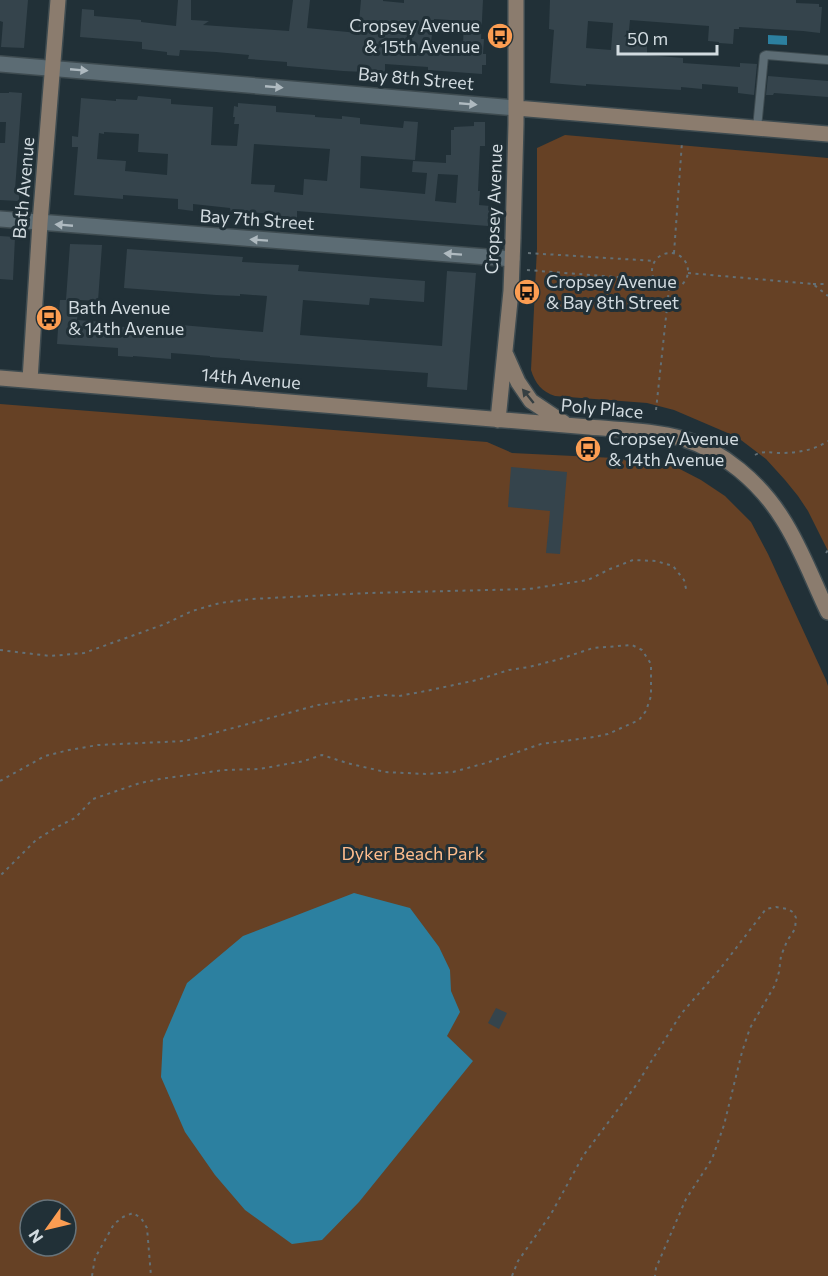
<svg xmlns="http://www.w3.org/2000/svg" width="828" height="1276" viewBox="0 0 828 1276" font-family="Commissioner,sans-serif">
<rect width="100%" height="100%" fill="#213037"/>
<path fill="#664125" fill-rule="evenodd" d="M565,135L828,158V551L808,511L798,496L785,480L766,459L737,437L674,410L647,403L555,396C542,392 535,383 531,370L537,248V148Z
M0,404L487,442L512,453L635,459L674,466L701,480L725,496L751,522L768,554L826,680L828,686V1276H0ZM30,1210H66V1246H30Z"/>
<path fill="#2c80a0" d="M768,35L787,36V45L768,44Z
M354,893L410,908L439,947L450,970L451,991L460,1012L447,1036L473,1061L359,1202L322,1240L292,1244L245,1210L215,1175L185,1132L161,1077L163,1039L187,983L243,936Z"/>
<path fill="#35444c" fill-rule="evenodd" d="M0,0H28L24,48L1,47L3,22L0,21Z
M178,0H191V20L209,21L203,25L289,31L293,0H310L307,28L358,33L361,0H383V1L404,3V0H483L481,39H484L483,54H486V65H482V74L428,70V67L385,64V73L343,71L287,66V62L248,59L249,55L216,52L180,50L179,56L167,55V52L142,49V42L80,37L82,9L94,10V16L141,20V22L176,26ZM434,19L464,21L463,45L431,42Z
M550,0H796V3L819,4V7H822L820,33L803,31L739,27V29H734L733,44L719,43V42L708,41L709,26L630,20L628,40L647,41V55L683,58V63L740,67V63L757,64L754,95L738,93V87L702,84V89L681,87V90L586,84V86L550,83L554,30L549,29ZM588,21L613,23L611,50L586,48Z
M768,76L828,81V97L774,93L773,95H766Z
M9,92L22,93L15,190L19,191V201L0,200V143H5L6,122H0V93H9Z
M138,96L171,99V104L213,107L211,145L237,146L239,124H234L235,117H233L234,106L238,107V103L276,106V112L315,115V117L342,119V116L360,118V124L403,128L404,121L418,122L415,160L361,156L360,188L425,194L427,173L412,172L413,161L446,163V155H451V130H454V127L474,126V122H485V146H480L478,191H480L479,205L490,206L488,226L297,211V218L275,216V214L261,213L244,211V214L231,213L230,208L193,204V211L178,209V199L123,195V199L74,195L78,147H72V136L78,137L81,98L116,101V99L137,100ZM104,132L139,134L138,152L168,154L167,175L125,171L126,161L97,159L99,133L104,134ZM254,144L330,149L327,181L304,179L303,195L274,192L275,185L251,184ZM438,174L458,175L456,203L435,201Z
M0,236L15,237L13,280L0,279Z
M70,244L102,245L98,301L79,300L77,320L105,322V326L148,328V326L181,329V325L263,332L267,296L240,294V296L216,295L124,288L127,249L243,257L242,262L299,265L298,271L425,281L424,302L370,298L369,305L303,300L300,335L442,346L447,271L476,273L467,390L427,387L428,373L240,360V359L210,357V356L171,353V359L133,356V357L118,356V348L57,344L60,300H66Z
M511,467L567,472L560,554L546,553L550,511L508,507Z
M496,1008L507,1013L499,1029L488,1023Z"/>
<g fill="none" stroke-linecap="round" stroke-linejoin="round">
<g stroke="#3e4b50" stroke-width="10">
<path id="lane" d="M757,128L764,56L766,55L828,60"/>
</g>
<g stroke="#3e4b50" stroke-width="18">
<path id="street" d="M0,64L516,108
M0,219L512,259"/>
</g>
<g stroke="#3e4b50" stroke-width="18">
<path id="secondary" d="M516,108L828,134
M506,355L518,382L531,401L564,423
M0,378L589,427C620,430 653,430 684,439C723,451 760,483 782,518C801,547 813,581 828,612
M30,380L40,223L58,0
M498,420L511,291L513,238L516,124V0"/>
</g>
<path stroke="#637076" stroke-width="2" stroke-dasharray="3 4.5" stroke-linecap="butt" d="M652 271a18 18 0 1 1 36 0a18 18 0 1 1-36 0Z
M528,253L655,261
M674,253L682,142
M527,270L654,280
M688,273L813,284L828,296
M813,284H828
M656,410L669,289
M755,455C762,451 769,452 778,453C796,453 813,451 828,441
M826,553L828,550
M0,650L50,656L84,653L165,624L192,611L220,603L251,599L369,593L529,589L588,580L610,569L633,560L656,561L673,566L684,580L687,593
M0,781L45,756L69,750L98,745L185,741L318,705L384,695L399,696L426,691L477,680L509,670L529,667L560,659L593,648L632,645L642,650L651,664V696L646,711L639,720L608,734L594,737L541,744L486,763L453,772L426,774L385,772L347,763L322,755L304,761L259,769L224,770L160,779L140,783L93,799L75,818L57,827L36,840L0,876
M92,1276L95,1258L114,1224L123,1217L133,1213L141,1218L147,1228L151,1276
M512,1276L518,1261L551,1214L583,1156L637,1084L681,1014L720,969L766,909L776,907L788,909L794,913L796,918L795,929L787,941L781,956L779,972L775,985L750,1028L742,1052L724,1125L712,1159L686,1199L656,1268L655,1276"/>
<use href="#lane" stroke="#5c6c74" stroke-width="8"/>
<use href="#street" stroke="#5c6c74" stroke-width="15"/>
<use href="#secondary" stroke="#8b7c6e" stroke-width="15"/>
</g>
<defs><path id="oneway-solid" d="M-6-.8H1V-3.2L6.5 0L1 3.2V.8H-6Z" transform="scale(1.5)"/></defs>
<g fill="#afbac0">
<use href="#oneway-solid" transform="translate(79 70) rotate(5)"/>
<use href="#oneway-solid" transform="translate(274 87) rotate(5)"/>
<use href="#oneway-solid" transform="translate(468 104) rotate(5)"/>
<use href="#oneway-solid" transform="translate(64 225) rotate(-175)"/>
<use href="#oneway-solid" transform="translate(259 240) rotate(-176)"/>
<use href="#oneway-solid" transform="translate(453 254) rotate(-176)"/>
</g>
<use fill="#363f42" href="#oneway-solid" transform="translate(528 396) rotate(-129)"/>
<defs>
<g id="bus-disc" transform="scale(1.35)"><circle r="9.5" fill="#fc9d52" stroke="#213037"/><path d="M-5-6H5V4H4V6H2V4H-2V6H-4V4H-5ZM-3.5-4V0h7V-4ZM-3.5 1.2v1.5H-2V1.2ZM2 1.2v1.5H3.5V1.2Z" fill="#111"/></g>
</defs>
<g fill-rule="evenodd">
<use href="#bus-disc" x="500" y="36"/>
<use href="#bus-disc" x="527" y="292"/>
<use href="#bus-disc" x="49" y="318"/>
<use href="#bus-disc" x="588" y="449"/>
</g>
<g text-anchor="middle" stroke-width="6" stroke-linejoin="round" paint-order="stroke">
<g font-size="18" fill="#d2dbe0" stroke="#213037" text-anchor="start">
<text x="480" y="32" text-anchor="end">Cropsey Avenue<tspan x="480" dy="21">&amp; 15th Avenue</tspan></text>
<text x="546" y="288">Cropsey Avenue<tspan x="546" dy="21">&amp; Bay 8th Street</tspan></text>
<text x="68" y="314">Bath Avenue<tspan x="68" dy="21">&amp; 14th Avenue</tspan></text>
<text x="608" y="445">Cropsey Avenue<tspan x="608" dy="21">&amp; 14th Avenue</tspan></text>
</g>
<g font-size="18" fill="#d2dbe0" stroke="#213037">
<text transform="translate(416 79) rotate(5)" y="6">Bay 8th Street</text>
<text transform="translate(24 188) rotate(-85)" y="6">Bath Avenue</text>
<text transform="translate(494 209) rotate(-88)" y="6">Cropsey Avenue</text>
<text transform="translate(257 220) rotate(4)" y="6">Bay 7th Street</text>
<text transform="translate(251 379) rotate(5)" y="6">14th Avenue</text>
<text transform="translate(602 409) rotate(5)" y="6">Poly Place</text>
</g>
<g font-size="18" fill="#febd8d" stroke="#213037">
<text x="413" y="860">Dyker Beach Park</text>
</g>
</g>
<g transform="translate(48 1228) rotate(236)"><circle r="28" fill="#213037" stroke="#68747b" stroke-width="1.5"/>
<path d="M0-4.5L10 22L0 15L-10 22Z" fill="#fc9d52"/>
<text y="-9" font-size="16" font-weight="bold" text-anchor="middle" fill="#d2dbe0">N</text>
</g>
<path d="M618 45v9h99v-9" fill="none" stroke="#d2dbe0" stroke-width="3"/>
<text x="627" y="45" font-size="18" fill="#d2dbe0" stroke="#213037" stroke-width="4.5" paint-order="stroke">50 m</text>
</svg>
